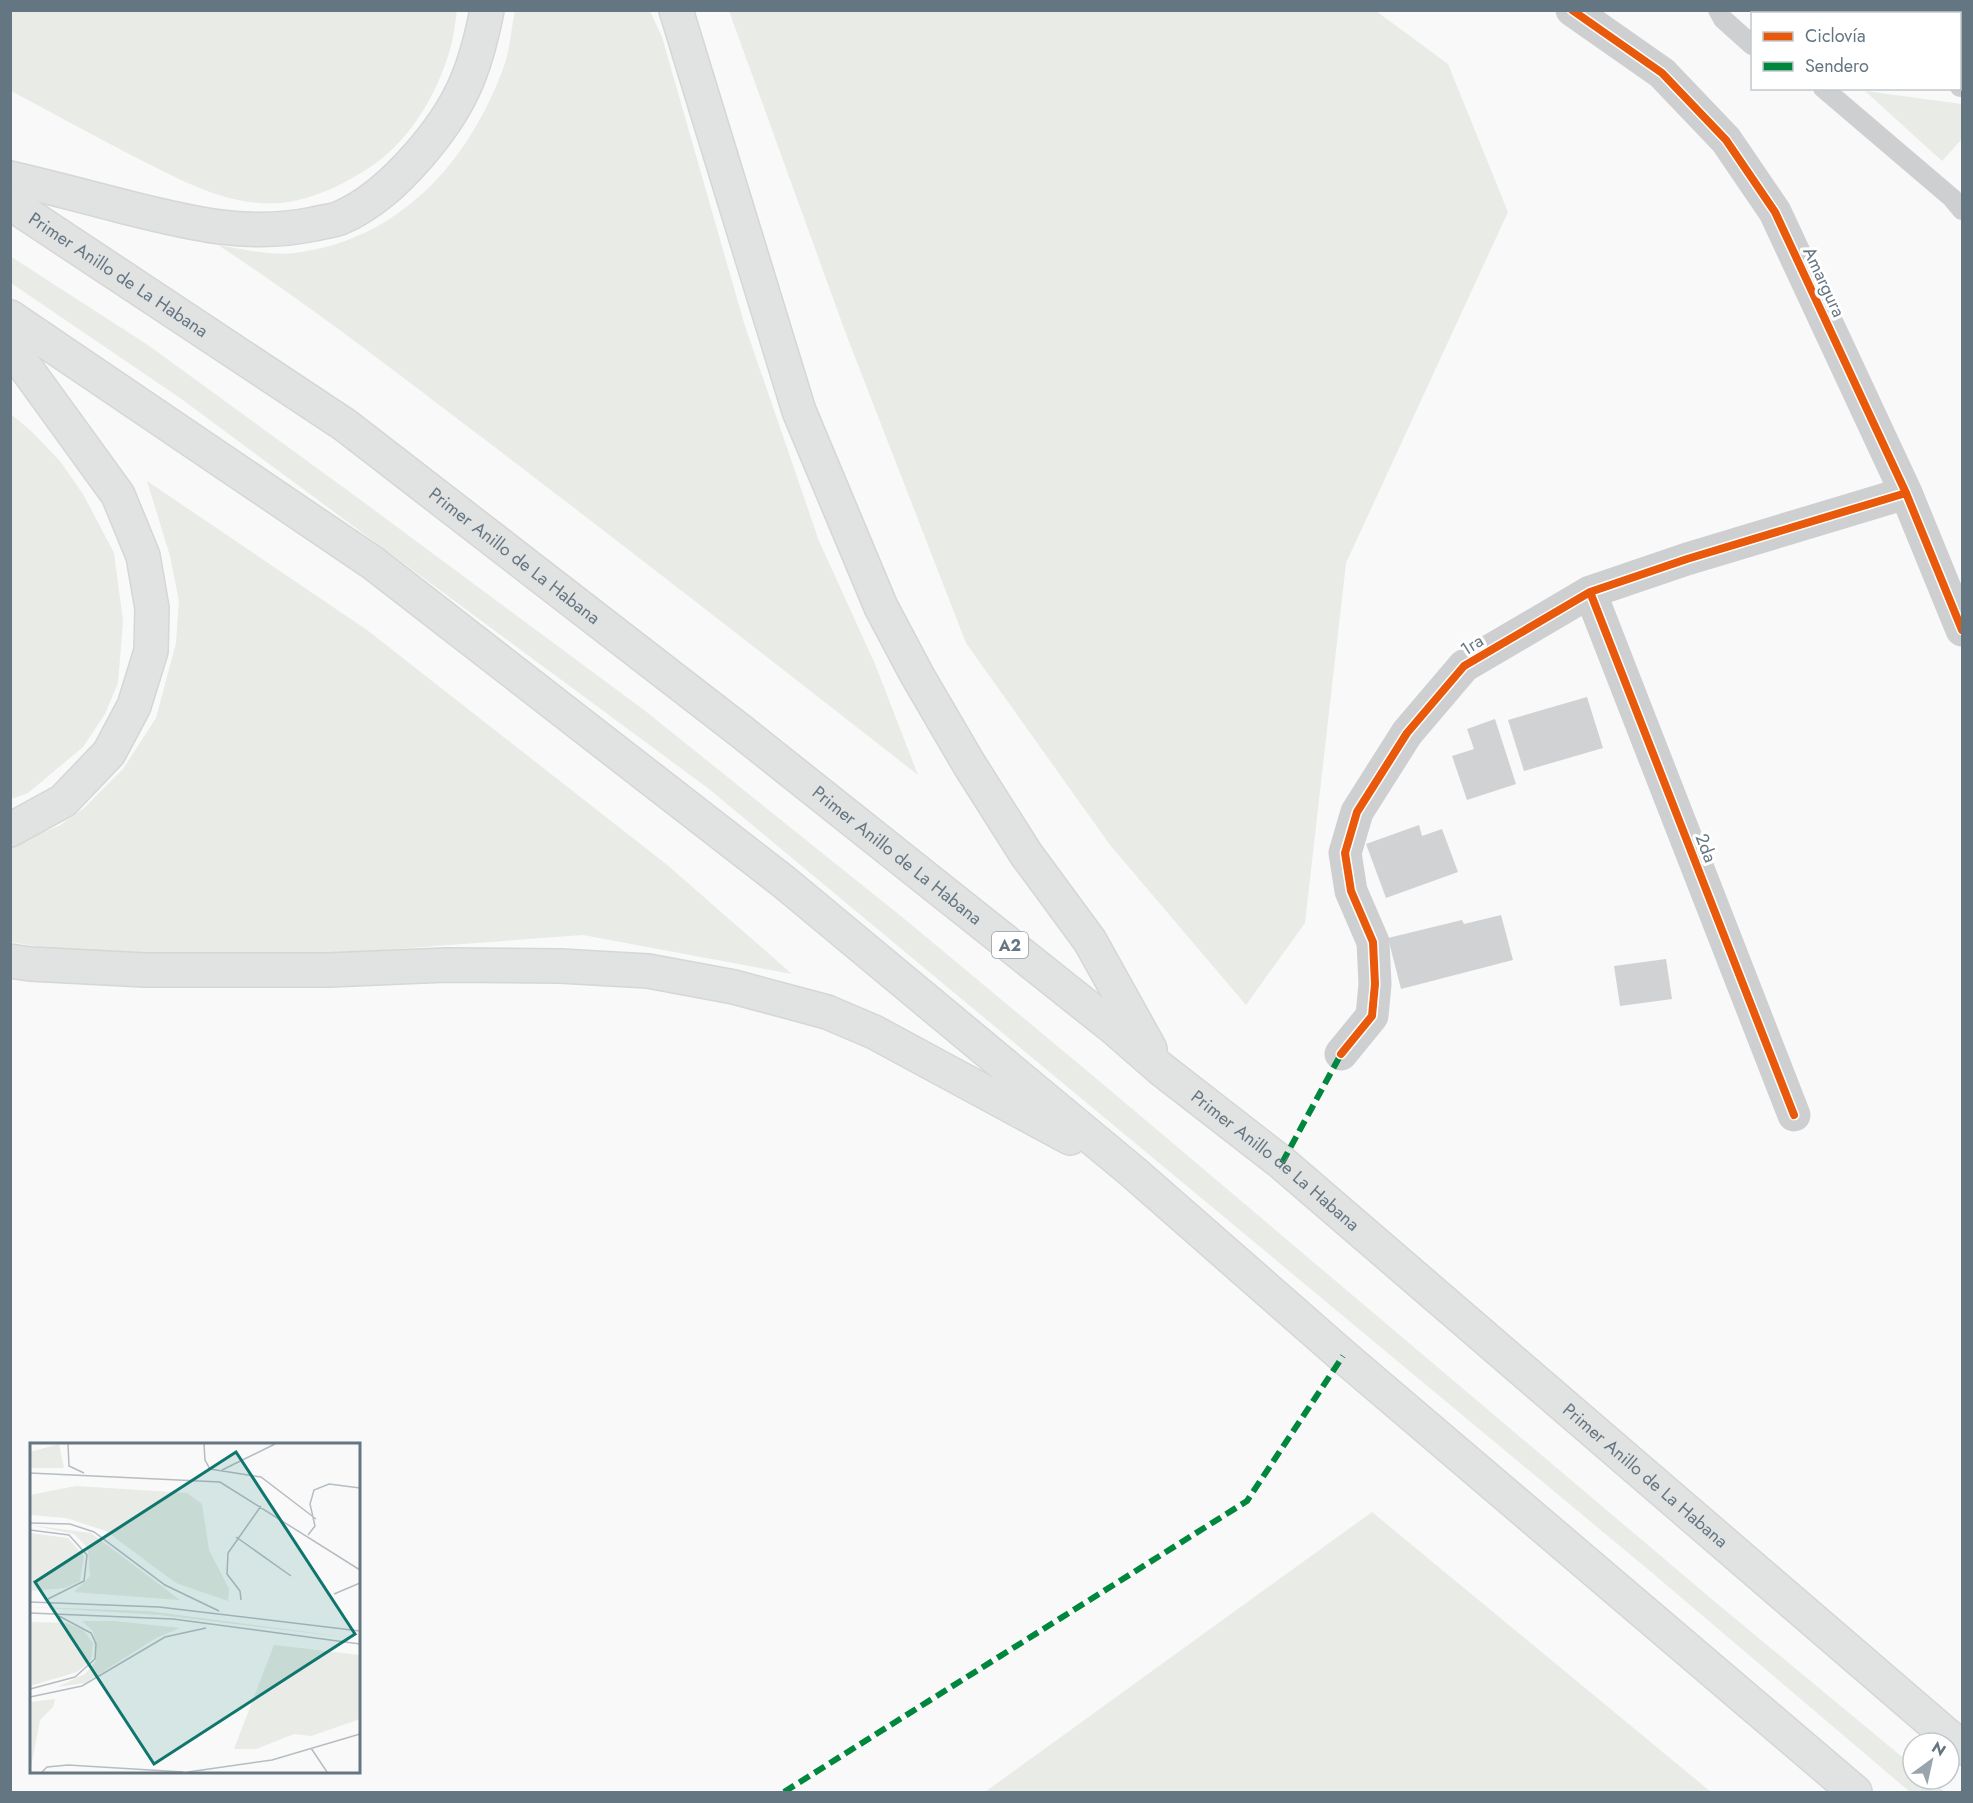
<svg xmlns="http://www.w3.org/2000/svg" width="1973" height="1803" viewBox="0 0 1973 1803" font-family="Jost,sans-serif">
<rect width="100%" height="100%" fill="#f9f9f9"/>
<path fill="#e8ebe6" d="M10,11L11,10L457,11C455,22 454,35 451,46C439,90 413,136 376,163C349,182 314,200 280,203C226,207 177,178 131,155C90,134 51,112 11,91Z
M515,11H650L662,37L744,323L819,541L875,664L918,775C776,664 635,554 492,445C402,377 313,307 218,245C242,249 271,256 295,253C399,240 468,163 503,69C510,51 511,29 515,11Z
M729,11H1376L1448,64L1508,212L1346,563L1305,923L1246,1005L1110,845L966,643L846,334Z
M1865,91L1962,104V139L1942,161Z
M10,256L148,345L358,498L644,710L907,921L1104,1085L1720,1606L1913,1766V1779H1928L1945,1792H1910L1650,1571L709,789L180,398L11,283Z
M11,414L32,432L60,461L83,494L114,553L123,621L118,683L105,714L83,747L28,793L11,799Z
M147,481L367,630L666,864L792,974L583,935L288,957L69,952L11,942L10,845L59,826L84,808L123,769L156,718L176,643L179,601L170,556Z
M1372,1512L1711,1792H985Z"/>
<path fill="#d0d2d3" d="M1587,697L1603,748L1524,771L1508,720Z
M1495,719L1516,784L1467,800L1452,756L1474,749L1467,729Z
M1419,825L1422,836L1442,829L1458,872L1386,898L1366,844Z
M1501,915L1513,960L1401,989L1388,938L1462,920L1464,924Z
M1666,959L1672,999L1620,1006L1614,966Z"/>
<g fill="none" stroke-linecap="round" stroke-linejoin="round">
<g stroke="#d5d6d6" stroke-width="36">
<g id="highway">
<path d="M676,10L799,411L881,607L917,675L969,764L1026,854L1090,941L1150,1049"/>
<path d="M10,178C49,187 87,197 125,207C189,223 247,238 314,224C322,222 332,221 340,218C371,205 396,181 418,156C460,108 475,72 487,10"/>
<path id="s1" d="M10,203L345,425L742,732L1114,1028L1161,1069L1282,1163L1962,1748"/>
<path d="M10,317L373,563L784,882L1133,1172L1343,1356L1855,1792"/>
<path d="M10,346L118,495L143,556L152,608L151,651L134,706L109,753L63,801L10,830"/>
<path d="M10,961L30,964L145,970H329L446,965L560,966L648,971L734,987L827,1012L874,1032L1070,1138"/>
</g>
</g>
<path stroke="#cecfd0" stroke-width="20" d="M1718,10L1723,19L1752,45
M1960,87H1962
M1823,88L1952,198L1962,210"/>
<path stroke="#cecfd0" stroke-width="33" d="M1572,10L1662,73L1726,140L1775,212L1906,493L1962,630
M1590,592L1794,1115
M1341,1054L1372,1016L1375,984L1373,942L1351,891L1345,853L1357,812L1407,733L1464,666L1590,592L1687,559L1906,493"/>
<use href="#highway" stroke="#e1e2e2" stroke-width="33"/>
<path stroke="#00873e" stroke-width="6" stroke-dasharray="12 6" stroke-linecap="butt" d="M1282,1163L1341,1054
M784,1792L1247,1501L1343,1356"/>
<g stroke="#fff" stroke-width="11">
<path id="cycleway" d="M1572,10L1662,73L1726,140L1775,212L1906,493L1962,630
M1590,592L1794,1115
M1341,1054L1372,1016L1375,984L1373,942L1351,891L1345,853L1357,812L1407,733L1464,666L1590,592L1687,559L1906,493"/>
</g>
<use href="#cycleway" stroke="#e8590c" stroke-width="8"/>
</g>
<g text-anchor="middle" stroke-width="6" stroke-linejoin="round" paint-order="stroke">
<rect fill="#fff" stroke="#939fa8" stroke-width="1.5" x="992" y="932" width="36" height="26" rx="4.5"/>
<g font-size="16" font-weight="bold" fill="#657683">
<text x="1010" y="951">A2</text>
</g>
<g font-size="18" fill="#657683" stroke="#fff">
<text dy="6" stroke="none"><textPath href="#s1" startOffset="130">Primer Anillo de La Habana</textPath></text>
<text transform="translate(1824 282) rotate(65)" y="6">Amargura</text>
<text dy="6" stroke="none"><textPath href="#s1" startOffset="616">Primer Anillo de La Habana</textPath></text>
<text transform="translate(1472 645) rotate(-32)" y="6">1ra</text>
<text transform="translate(1706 848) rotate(69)" y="6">2da</text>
<text dy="6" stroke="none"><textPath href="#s1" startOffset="1102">Primer Anillo de La Habana</textPath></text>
<text dy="6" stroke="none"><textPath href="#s1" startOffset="1588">Primer Anillo de La Habana</textPath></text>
<text dy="6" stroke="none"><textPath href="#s1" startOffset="2074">Primer Anillo de La Habana</textPath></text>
</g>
</g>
<g transform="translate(30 1443)">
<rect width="330" height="330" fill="#f9f9f9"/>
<path d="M29,1L34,25H0V9ZM46,43L157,50L172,61L179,107L199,146L198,158L146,140L76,88L36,75L0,72V52ZM0,82L61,90L150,157L44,149L60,133L58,105L44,91ZM0,90L38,95L54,113L50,138L35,145L0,148ZM0,164L118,168L330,196L129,172ZM52,178H84L150,185L126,195L55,240L27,244L55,231L66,218L63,188ZM0,179L37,180L53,187L63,200L61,217L47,229L0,243ZM244,202L330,212V276L281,293L264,291L226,306H204ZM25,256L23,264L10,277L0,329V259Z" fill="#e8ebe6"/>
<path fill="none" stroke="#b5bdc3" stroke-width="1.5" d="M38,1L39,23L54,30M174,1L175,17L180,26L231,34L286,76M192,27L245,1M0,30L190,39L330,127M0,80L40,81L64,89L135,142L189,168M0,87L39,92L57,112L54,138L18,156M278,92L285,83L280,61L284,47L299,41L330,45M206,94L261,133M304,151L330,140M211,157L210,148L197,131L198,110L231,63M0,159L129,164L330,188M0,170L143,176L330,201M0,246L45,234L65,216L66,201L61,190L29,173M0,254L52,243L135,194L176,185M281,305L297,329M12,329L17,324L38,322L153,329M158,329L242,317L330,291"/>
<path fill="#0f766e" fill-opacity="0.15" stroke="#0f766e" stroke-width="3" d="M206,9L325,191L124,321L5,139Z"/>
<rect width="330" height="330" fill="none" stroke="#657683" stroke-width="3"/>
</g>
<rect width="1973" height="1803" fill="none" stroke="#657683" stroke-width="24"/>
<rect x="1751" y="12" width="210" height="78" fill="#ffffff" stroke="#c1c8cd" stroke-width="1.5"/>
<rect x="1763" y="32" width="30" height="9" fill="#e8590c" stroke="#c1c8cd" stroke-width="1.5"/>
<text x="1805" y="42" font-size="18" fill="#657683">Ciclovía</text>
<rect x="1763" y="62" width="30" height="9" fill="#00873e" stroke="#c1c8cd" stroke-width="1.5"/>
<text x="1805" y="72" font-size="18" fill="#657683">Sendero</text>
<g transform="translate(1931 1761) rotate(33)"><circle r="28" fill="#ffffff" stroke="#c1c8cd" stroke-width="1.5"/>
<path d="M0-4.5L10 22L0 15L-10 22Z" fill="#99a4ac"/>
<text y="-9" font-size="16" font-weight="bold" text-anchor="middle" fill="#657683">N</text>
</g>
</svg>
